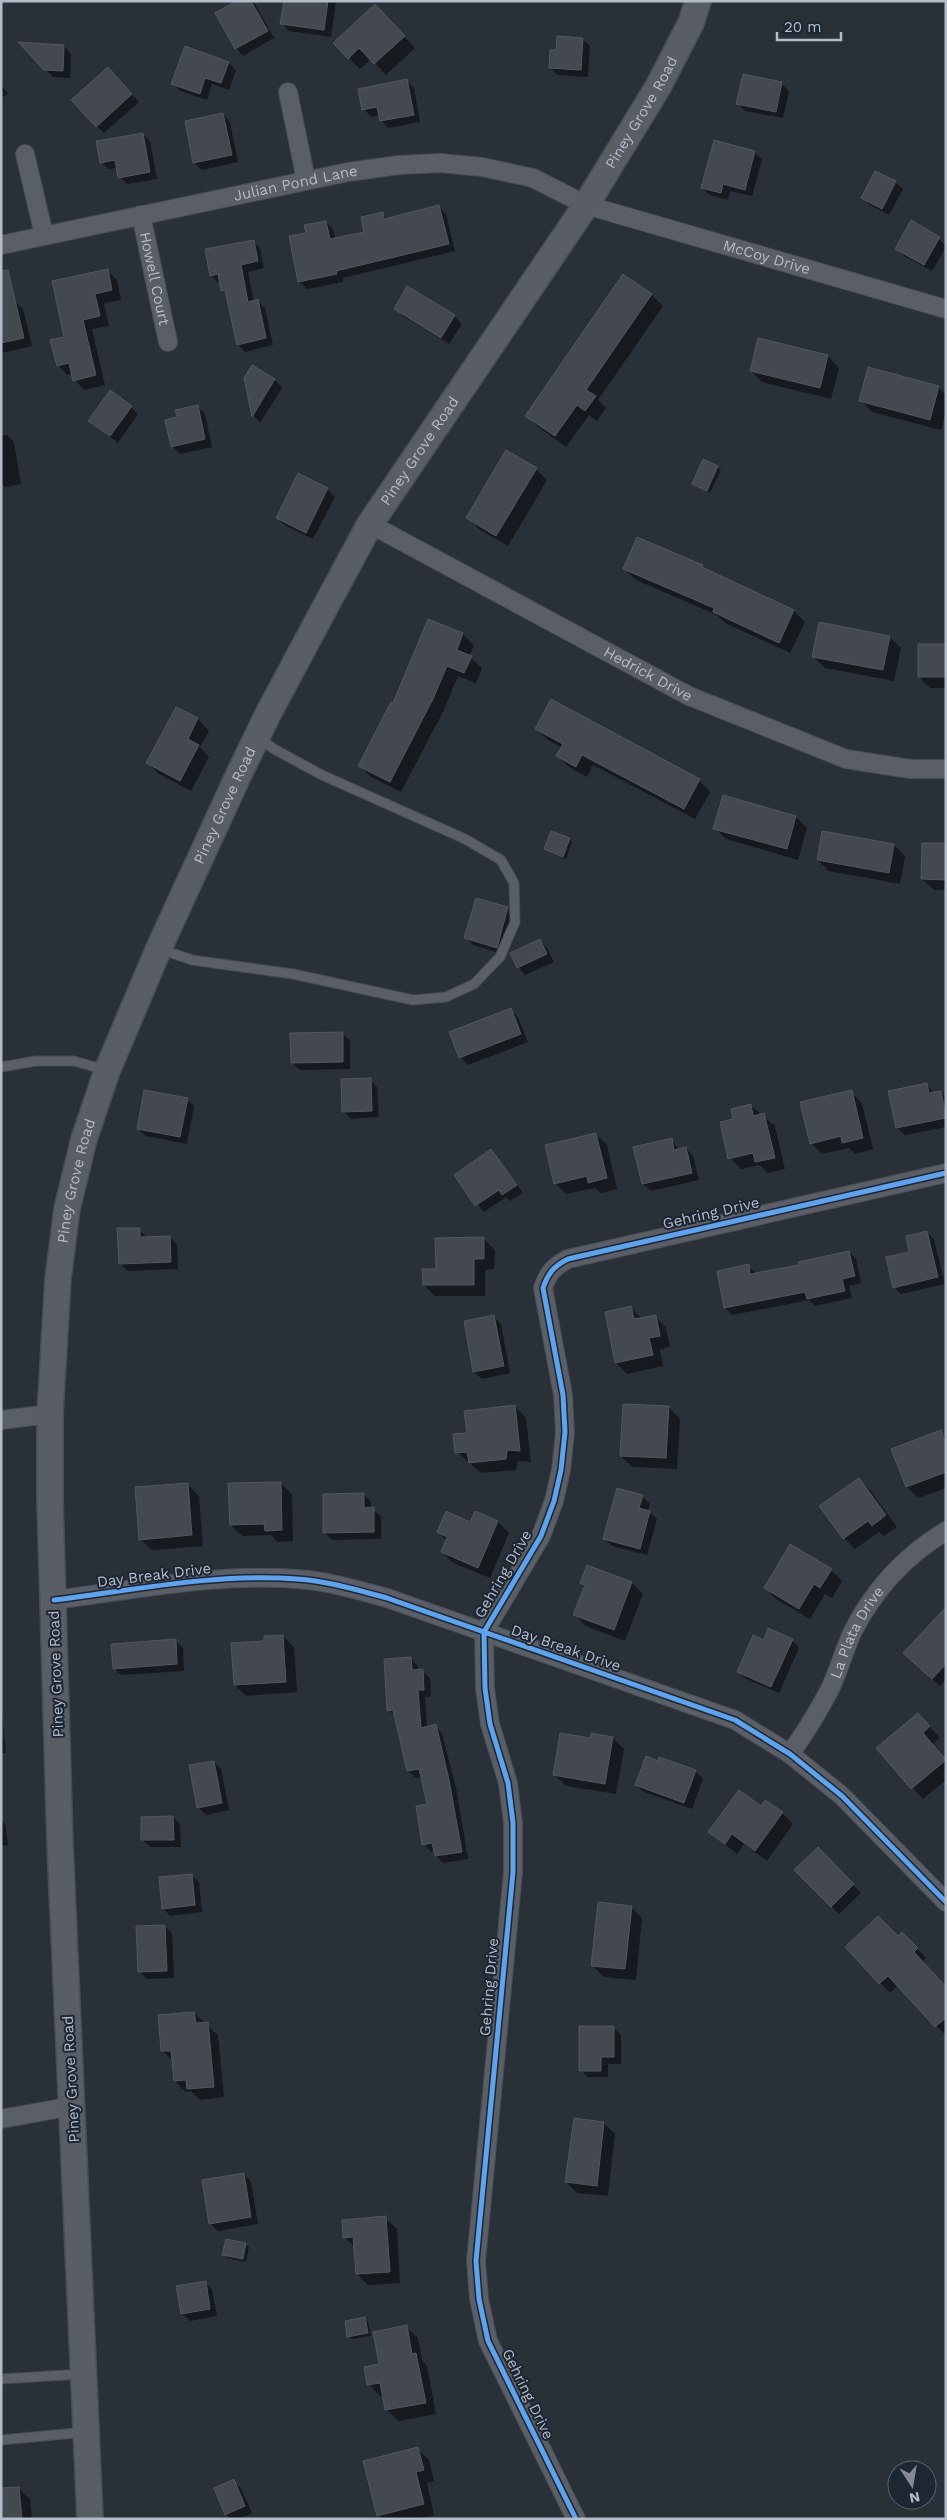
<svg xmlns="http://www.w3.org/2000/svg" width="947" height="2520" viewBox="0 0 947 2520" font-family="'Work Sans',sans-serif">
<rect width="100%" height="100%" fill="#2a3038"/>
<path fill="#0007" d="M239,1H252L255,4L274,38L243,56L236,48Z
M285,1H336L331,37L289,31L282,23Z
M386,17L415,48L386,75L371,59L360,69L349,58Z
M582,39L590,46L588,77L557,75L550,67L557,52Z
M64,46L71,54L70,78L53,77L45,69Z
M229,63L236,70L229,90L212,84L207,100L180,91L173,83Z
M115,76L139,102L104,133L97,126Z
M406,81L414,88L420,122L388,128L381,120L380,115L371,117L364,109Z
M1,84L8,94L1,98Z
M782,84L789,91L783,118L745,111L738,103Z
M223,114L230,122L238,162L202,170L194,163Z
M143,134L150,141L157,179L127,184L120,177L118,168L109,169L101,162Z
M755,152L762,160L752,196L730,191L728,200L710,195L702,188Z
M895,182L903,189L889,215L870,205L863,198Z
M439,207L446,214L455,251L343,278V282L307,289L299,281L307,234L326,222L333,229L335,239L366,233L382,213L388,219Z
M939,238L946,247L932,271L904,256L896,248Z
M253,241L260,248L264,268L248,272L254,302L257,301L265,308L273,345L245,352L238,344L227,295L223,290L221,282L219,283L211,276Z
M107,270L117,280L121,300L104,303L109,326L92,329L105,385L84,390L75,380L73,373L67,375L58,365L65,338Z
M623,276L652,295L663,306L598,400L606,408L597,421L589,415L566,447L538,427L527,416Z
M408,288L454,316L462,324L449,344L403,316L395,309Z
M15,301L23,309L32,346L1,353V304Z
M759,340L828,356L839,368L831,399L762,382L751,371Z
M252,367L275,380L282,388L260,423L254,416L245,378Z
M938,387L946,395V412L941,430L872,412L861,400Z
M197,406L205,414L212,447L180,454L172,446L178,418Z
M131,407L138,414L118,443L89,420Z
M7,435L14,442L21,484L5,487L1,483V436Z
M717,467L721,470L710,493L693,484Z
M536,469L547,480L508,546L479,529L468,518Z
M299,475L327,489L335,497L313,539L284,525L277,517Z
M702,566L707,571L794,611L805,622L790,653L725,623L717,615L636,580L624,569Z
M429,621L463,634L474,646L469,656L482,668L476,683L458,676L444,710L401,792L371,777L360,766L394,705Z
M889,637L901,648L894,681L825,668L813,656Z
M946,645V688H930L919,677Z
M176,708L198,719L209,731L200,747L209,757L191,791L159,774L148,763Z
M536,729L699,780L710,792L695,819L593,765L587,777L569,767L557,756L562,748L548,740Z
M723,797L796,817L807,828L798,860L726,839L715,828Z
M569,839L572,842L566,859L545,849Z
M946,844V890H934L922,879Z
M894,845L905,856L900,884L829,871L818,860Z
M477,899L508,908L515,916L504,955L473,945L466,937Z
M540,940L547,948L554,962L525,975L518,967Z
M511,1010L518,1017L528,1042L468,1065L460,1057Z
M342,1033L350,1041V1069L300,1070L292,1063Z
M370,1079L377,1087L379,1117L351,1119L343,1111Z
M927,1084L934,1094L941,1092L946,1097V1127L905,1135L897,1128Z
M851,1092L862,1103L873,1149L855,1154L849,1148L822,1154L811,1143Z
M187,1099L194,1106L187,1144L146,1136L138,1129Z
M750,1105L775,1126L785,1169L767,1173L760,1165L741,1169L730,1158L735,1120Z
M596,1134L607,1145L617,1189L601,1193L595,1188L566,1194L555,1183Z
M671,1139L679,1150L686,1148L693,1156L699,1180L651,1191L643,1184L635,1148Z
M491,1150L523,1193L510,1201L506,1197L484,1212L455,1175Z
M139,1229L147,1238L170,1237L177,1245L178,1269L127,1271L120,1263Z
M927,1232L934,1240L945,1284L901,1294L894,1287L911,1253Z
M483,1238L495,1250L494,1269L485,1270V1296H435L424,1285L437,1270Z
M849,1252L856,1259L861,1283L849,1286L852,1298L815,1306L809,1300L732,1315L725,1308L718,1272L748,1266L756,1273L801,1266Z
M631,1308L642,1319L655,1316L666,1328L670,1347L660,1349L663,1366L627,1374L616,1363Z
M493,1316L501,1324L510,1373L482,1379L474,1372Z
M515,1406L526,1418L531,1462L518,1461L516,1470L481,1473L457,1452L468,1434Z
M669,1407L680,1419L677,1469L632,1467L621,1456Z
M940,1432L946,1437V1488L918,1498L907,1487L893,1449Z
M859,1479L870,1490L897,1527L884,1536L879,1532L855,1549L844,1538Z
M280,1483L292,1494L293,1541L277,1542L271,1535L242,1536L231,1525Z
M188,1485L199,1496L203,1546L152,1550L140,1539Z
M364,1494L371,1502V1509L381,1516V1539L332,1540L324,1532Z
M642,1496L650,1504L648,1511L657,1519L647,1555L612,1546L604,1538Z
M498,1522L509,1533L490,1578L453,1563L442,1552L447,1541L438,1532L471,1524Z
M588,1567L632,1583L643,1594L625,1641L586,1626L575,1615L585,1587L582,1583Z
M831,1570L842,1581L832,1598L825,1594L810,1619L776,1599L765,1588Z
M946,1625V1679L940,1686L912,1660Z
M283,1636L294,1647L297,1692L246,1696L235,1685L266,1642Z
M792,1640L799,1648L779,1693L746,1679L738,1671L764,1641Z
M176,1641L183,1648L184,1671L121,1675L114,1668Z
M411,1659L418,1666V1671H422L430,1678L431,1697H425L427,1728L435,1726L442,1733L456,1788L468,1859L443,1863L436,1856L435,1851L431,1852L424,1844L429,1805L422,1777L416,1778L409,1771L396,1717L388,1710Z
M1,1702L6,1753H1Z
M929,1726L940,1738L933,1744L946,1760V1780L923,1799L878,1749Z
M613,1738L624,1749L616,1794L566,1786L555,1775L591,1740Z
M214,1762L221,1769L229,1810L206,1815L198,1807Z
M695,1771L703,1779L692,1809L644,1792L636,1785Z
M762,1807L782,1813L793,1824L767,1861L744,1844L737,1854L710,1832Z
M173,1817L180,1824L181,1847H150L143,1840Z
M1,1820L5,1824L8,1845L1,1846Z
M818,1849L861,1893L839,1914L796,1870Z
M191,1875L199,1882L202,1912L170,1916L163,1908Z
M631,1907L642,1918L636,1980L604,1977L593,1966Z
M165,1926L172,1933L174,1978L147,1979L140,1972Z
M912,1943L926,1958L922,1962L946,1988V2036L898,1985L890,1993L846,1948Z
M194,2013L218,2035L224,2097L200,2100L191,2091L186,2092L175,2081L173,2061L163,2051Z
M613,2027L621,2035V2064H608V2077H588L581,2070Z
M604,2123L615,2134L608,2196L577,2193L566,2182Z
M244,2174L251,2182L258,2224L218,2231L210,2224L203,2181Z
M385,2218L397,2229L400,2283L368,2285L357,2274L355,2248L345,2237Z
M245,2244L249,2247L246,2262L227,2258L224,2255Z
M205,2282L212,2289L217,2316L190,2321L182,2314Z
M364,2318L368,2322L371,2336L352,2339L349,2336Z
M406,2327L418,2338L422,2360L427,2366L436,2414L398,2421L386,2409L384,2395L380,2396L369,2384Z
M417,2449L429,2460L434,2481L427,2483L434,2515L419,2519H382L378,2515Z
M233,2481L241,2488L252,2513L239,2519H231L226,2514Z
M18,2488L30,2499L32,2519H1Z"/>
<path fill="#444950" stroke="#52575f" d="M236,1H251L268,31L235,49L215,13Z
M284,1H328L324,30L280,24Z
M375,4L405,36L374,64L359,48L348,59L333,43Z
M557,36L583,38L581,70L549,68L550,50H556Z
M18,42L64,45L63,71L44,70Z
M185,46L229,62L221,83L205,78L200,94L171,84Z
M108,67L132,94L96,127L71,100Z
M743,74L782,82L776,112L736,104Z
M407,79L414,115L380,121L377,107L362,110L358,89Z
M223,113L232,155L193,163L185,121Z
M143,133L150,172L118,178L115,160L100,163L96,141Z
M714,140L755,151L745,190L723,184L721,193L701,188Z
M875,171L896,181L882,209L861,198Z
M439,205L449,244L336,271L337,274L298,282L289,236L306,233L304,225L326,221L330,239L364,232L361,217L383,212L384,219Z
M911,220L940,237L924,265L895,249Z
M254,240L258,261L241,265L248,302L258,299L266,338L237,345L225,290L221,291L218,274L210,276L205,249Z
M108,269L112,290L95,294L100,316L83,320L96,375L73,381L69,363L57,366L50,340L64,337L52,281Z
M8,270L24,338L1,343V271Z
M623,274L652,294L586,390L596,396L585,411L577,405L555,436L525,416Z
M407,286L455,315L441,338L394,309Z
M758,338L828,355L820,388L750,371Z
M252,365L275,379L252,417L244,378Z
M868,367L939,386L930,420L859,401Z
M110,390L132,406L110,436L88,421Z
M198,405L205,439L171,447L165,420L177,417L175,410Z
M506,450L537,468L496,536L466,518Z
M703,459L718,466L707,491L692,484Z
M298,473L328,488L306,533L276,518Z
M637,537L703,565L702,567L794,610L779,643L713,612L714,608L623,569Z
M428,619L463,633L457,650L472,656L464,673L447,666L433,699L390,782L358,766L391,702L393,703Z
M819,622L890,636L883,670L812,657Z
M918,644H946V677H918Z
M551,699L700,779L684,809L582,755L576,767L556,756L563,744L535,729Z
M176,707L198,718L188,739L199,745L180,781L146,763Z
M723,795L796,816L787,849L713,829Z
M551,831L570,838L563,857L544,849Z
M822,831L894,844L889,873L817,860Z
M922,843H946V880L921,879Z
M476,898L508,907L497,948L464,938Z
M540,939L547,954L517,968L510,953Z
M511,1008L521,1034L459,1058L449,1032Z
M343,1032V1062L291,1063L290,1033Z
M371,1078L372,1111L342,1112L341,1079Z
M927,1083L929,1093L941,1091L946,1118L896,1128L888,1091Z
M144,1090L188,1098L180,1137L137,1129Z
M852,1090L863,1138L842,1143L841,1136L810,1144L800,1102Z
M751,1104L753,1116L764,1113L775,1158L755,1162L753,1153L728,1159L720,1122L733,1119L731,1109Z
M596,1133L607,1178L588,1183L587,1176L554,1184L545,1145Z
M672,1138L674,1150L686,1147L692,1173L642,1184L633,1147Z
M491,1149L517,1185L502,1195L499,1190L475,1206L454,1175Z
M117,1228H140V1237L170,1236L171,1262L119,1264Z
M927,1231L938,1277L893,1288L886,1257L909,1252L906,1236Z
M484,1237V1259H474V1285H423L422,1269H436L435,1238Z
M849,1251L855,1276L842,1279L845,1291L807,1299L805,1292L724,1308L717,1271L749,1264L750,1274L799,1265L798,1262Z
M631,1306L634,1319L656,1315L660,1336L649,1338L653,1355L615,1363L605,1312Z
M494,1315L504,1366L473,1372L464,1321Z
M623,1404L669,1406L666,1458L620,1456Z
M515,1405L520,1451L507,1450L506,1459L469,1463L467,1452L455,1453L453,1434L467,1433L464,1411Z
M941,1430L946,1444V1472L906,1487L891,1449Z
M859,1478L886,1515L872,1526L868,1521L843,1539L819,1506Z
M281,1482L282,1530L265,1531L264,1524L230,1525L228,1483Z
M188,1483L192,1535L139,1540L135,1487Z
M617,1488L643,1495L639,1508L650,1511L640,1549L603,1539Z
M364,1493V1508L374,1507V1532L323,1533V1494Z
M446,1511L470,1522L475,1511L498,1521L478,1568L441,1552L447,1537L437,1532Z
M790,1544L832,1569L820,1588L814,1584L799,1609L764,1588Z
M587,1565L632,1582L614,1630L573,1615L585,1585L580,1583Z
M946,1607V1664L932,1679L903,1653Z
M768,1628L793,1639L771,1687L737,1672L753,1635L764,1640Z
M283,1635L286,1682L234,1685L231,1643L264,1641V1636Z
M176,1639L177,1664L113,1669L111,1644Z
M411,1657L412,1670L423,1669L424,1690H418L421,1728L436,1724L449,1780L462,1852L435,1856L432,1843L422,1845L416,1806L427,1804L419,1769L407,1771L393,1710L387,1711L384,1659Z
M918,1713L930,1726L923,1733L946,1760L911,1789L876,1748Z
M560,1733L590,1738L591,1733L613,1737L605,1784L553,1775Z
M646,1756L658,1761L659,1757L696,1770L684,1803L635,1785Z
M214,1761L222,1803L197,1808L189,1765Z
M739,1790L761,1806L765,1800L783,1812L755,1851L732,1834L725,1844L708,1832Z
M173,1816L174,1840H141V1817Z
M818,1847L854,1884L831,1907L794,1870Z
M192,1874L195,1905L162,1909L159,1877Z
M598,1902L632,1906L625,1969L591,1966Z
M878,1916L898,1936L902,1932L918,1948L914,1952L946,1987V2018L935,2027L888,1976L879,1984L845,1947Z
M165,1925L167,1971L138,1972L136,1926Z
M194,2012L196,2023L208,2022L214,2087L187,2089L186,2080L174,2081L171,2051H161L158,2015Z
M579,2026H614V2057H601V2071H579Z
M574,2118L604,2122L597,2186L565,2182Z
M244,2173L251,2217L209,2224L202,2180Z
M386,2216L390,2272L356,2274L353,2237L343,2238L342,2220Z
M226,2239L246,2243L243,2259L222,2255Z
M206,2281L210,2309L181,2314L176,2286Z
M365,2317L368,2333L347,2337L345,2321Z
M407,2325L412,2354L416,2353L426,2403L385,2410L380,2383L367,2385L364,2367L379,2364L373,2332Z
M418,2447L424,2470L416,2472L424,2504L377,2516L363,2461Z
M234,2479L245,2506L225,2515L214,2488Z
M19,2487L22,2519H1V2488Z"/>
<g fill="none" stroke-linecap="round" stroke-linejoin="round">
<g stroke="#484c53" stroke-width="11">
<path id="service" d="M160,949L192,960L293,974L413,1000L446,997L474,984L500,957L515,922L514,883L501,860L465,839L322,775L274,749L257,737
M1,1067L36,1061H74L105,1070
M1,2379L82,2374
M1,2440L86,2432"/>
</g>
<g stroke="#484c53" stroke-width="20">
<g id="minor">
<path d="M288,92L306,180"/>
<path d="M25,154L44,235"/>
<path id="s1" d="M141,215L168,342"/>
<path id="s2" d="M1,245L348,172L399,165L440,163L482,167L533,178L586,205L946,309"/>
<path id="s3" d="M370,524L689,696L846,759L910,769H946"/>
<path d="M1,1420L50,1414"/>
<path d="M54,1600C134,1590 216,1573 297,1579C328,1581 357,1590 387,1598L735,1720L790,1754L842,1796L946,1902"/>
<path id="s4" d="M790,1754C805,1733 818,1712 830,1689C839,1670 844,1650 853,1631C874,1590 906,1555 946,1531"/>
<path d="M1,2119L73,2106"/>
<path d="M576,2519L488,2341L479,2299L476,2261L513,1872V1823L508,1783L490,1724L485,1688L484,1632L541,1536L554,1501L561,1470L565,1432L563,1395L543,1288C548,1273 554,1266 568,1259L946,1173"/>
</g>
</g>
<g stroke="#484c53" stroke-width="28">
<g id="secondary">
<path id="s5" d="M90,2519L60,1844L50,1500V1414L58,1279L67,1209L84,1139L107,1071L159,948L239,774L268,714L330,598L370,524L586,205L658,87L691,23L698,1"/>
</g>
</g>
<use href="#service" stroke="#5a5e66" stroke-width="9"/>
<use href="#minor" stroke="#5a5e66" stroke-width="18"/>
<use href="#secondary" stroke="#595d64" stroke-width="25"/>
<g stroke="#1d2633" stroke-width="8">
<path id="cycleway" d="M54,1600C134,1590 216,1573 297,1579C328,1581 357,1590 387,1598L735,1720L790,1754L842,1796L946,1902
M576,2519L488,2341L479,2299L476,2261L513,1872V1823L508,1783L490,1724L485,1688L484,1632L541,1536L554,1501L561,1470L565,1432L563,1395L543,1288C548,1273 554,1266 568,1259L946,1173"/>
</g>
<use href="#cycleway" stroke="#60a3ed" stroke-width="5"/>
</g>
<g text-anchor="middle" stroke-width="4" stroke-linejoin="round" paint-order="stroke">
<g font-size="15" fill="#b4bcc9" stroke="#1d2633">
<text dy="5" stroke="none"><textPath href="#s5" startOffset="2556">Piney Grove Road</textPath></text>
<text dy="5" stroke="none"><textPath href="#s2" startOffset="301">Julian Pond Lane</textPath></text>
<text dy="5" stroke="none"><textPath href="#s2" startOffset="789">McCoy Drive</textPath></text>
<text dy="5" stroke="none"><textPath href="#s1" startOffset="65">Howell Court</textPath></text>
<text dy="5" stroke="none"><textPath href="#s5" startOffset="2151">Piney Grove Road</textPath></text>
<text dy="5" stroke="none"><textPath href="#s3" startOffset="316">Hedrick Drive</textPath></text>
<text dy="5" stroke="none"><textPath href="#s5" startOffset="1746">Piney Grove Road</textPath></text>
<text dy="5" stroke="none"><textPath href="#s5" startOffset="1341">Piney Grove Road</textPath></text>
<text transform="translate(711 1213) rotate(-13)" y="5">Gehring Drive</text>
<text transform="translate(503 1574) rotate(-60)" y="5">Gehring Drive</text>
<text transform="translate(154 1575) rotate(-7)" y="5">Day Break Drive</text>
<text dy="5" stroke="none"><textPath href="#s4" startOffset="139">La Plata Drive</textPath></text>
<text transform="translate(566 1648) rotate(19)" y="5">Day Break Drive</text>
<text transform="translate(56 1674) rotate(-92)" y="5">Piney Grove Road</text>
<text transform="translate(489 1987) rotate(-85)" y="5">Gehring Drive</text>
<text transform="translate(71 2079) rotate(-93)" y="5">Piney Grove Road</text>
<text transform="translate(528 2394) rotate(64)" y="5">Gehring Drive</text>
</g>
</g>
<rect width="947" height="2520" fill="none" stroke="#b4bcc9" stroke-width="5"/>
<g transform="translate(912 2485) rotate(168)"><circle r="24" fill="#1d2633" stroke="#59626f"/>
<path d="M0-4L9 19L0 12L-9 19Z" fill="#848b96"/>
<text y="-8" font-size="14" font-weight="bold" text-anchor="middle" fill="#b4bcc9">N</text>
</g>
<path d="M777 32v8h64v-8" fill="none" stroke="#b4bcc9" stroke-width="2.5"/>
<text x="784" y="32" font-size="15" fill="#b4bcc9" stroke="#1d2633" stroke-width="4" paint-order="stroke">20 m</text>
</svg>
